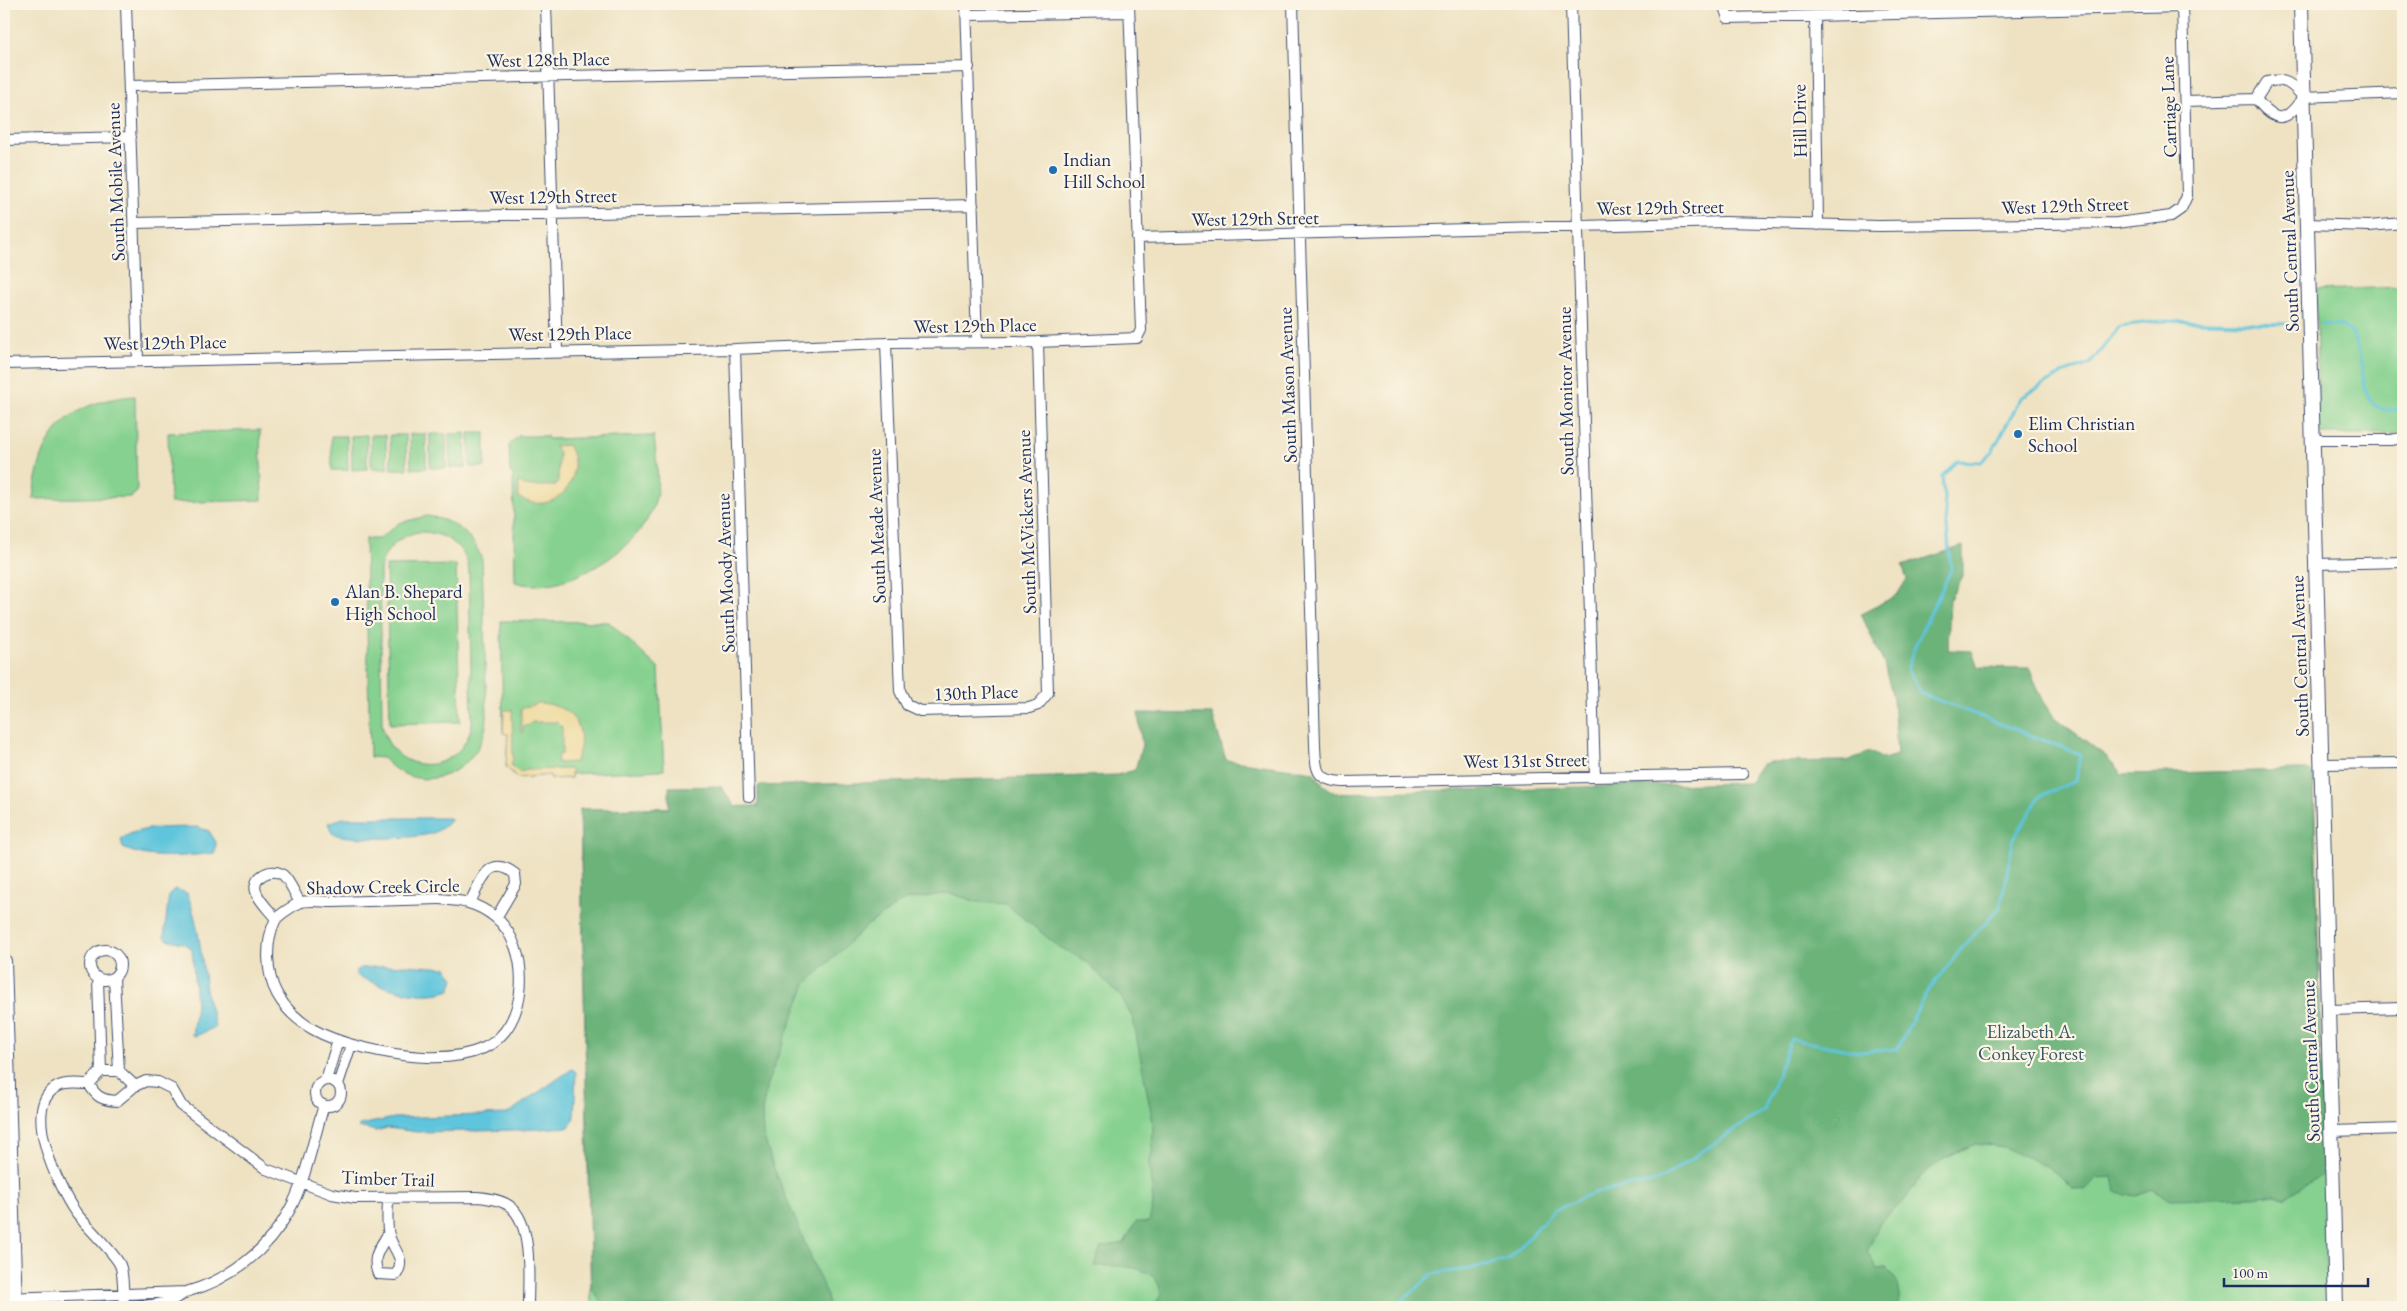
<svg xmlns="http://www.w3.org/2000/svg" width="2407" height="1311" viewBox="0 0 2407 1311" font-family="'EB Garamond',serif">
<rect width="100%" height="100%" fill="#fcf5e5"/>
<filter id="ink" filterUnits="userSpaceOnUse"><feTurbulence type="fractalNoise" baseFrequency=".02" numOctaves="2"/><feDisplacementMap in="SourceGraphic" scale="10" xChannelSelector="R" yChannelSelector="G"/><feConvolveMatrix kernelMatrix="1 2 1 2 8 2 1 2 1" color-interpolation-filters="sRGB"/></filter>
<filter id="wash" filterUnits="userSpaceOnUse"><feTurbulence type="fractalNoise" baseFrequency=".0096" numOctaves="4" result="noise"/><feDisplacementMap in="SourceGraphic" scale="20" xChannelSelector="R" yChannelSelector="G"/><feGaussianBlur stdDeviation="1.12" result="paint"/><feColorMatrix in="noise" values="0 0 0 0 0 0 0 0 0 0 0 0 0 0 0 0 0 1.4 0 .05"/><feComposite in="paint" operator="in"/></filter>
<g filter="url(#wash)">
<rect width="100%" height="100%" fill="#eee2c2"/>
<path fill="#86d18f" stroke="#508076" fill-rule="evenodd" d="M2403,287V430L2394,434H2318L2316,290Z
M135,396L137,492L131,497L33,499C40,433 67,401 135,396Z
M260,430L262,500L170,503L168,433Z
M465,433L466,467L450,468L449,434Z
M469,433H485V467H470Z
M410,434H426V468L411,469Z
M430,434H446V468H430Z
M367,435V469L352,470L351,436Z
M371,435H386L387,469H371Z
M390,435H406L407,469H391Z
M331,436H347L348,470H332Z
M518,436H547L548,439L654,436C656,458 661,484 654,505C639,551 562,597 515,582L513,474L510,473L509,445Z
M427,516C454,520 473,534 482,560L487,718C483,772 420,801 383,758L370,757L365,539H379L399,523ZM418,532C443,531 466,545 469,571L472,724C461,778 391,778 382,724L380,568C385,549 399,536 418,532Z
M456,565L460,722L390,724L386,566Z
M501,621L609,622L659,669L664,770L571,774V778L551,779L550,775L518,778L506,767L508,734L503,733Z
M2307,770L2314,776L2328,1307H591L580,809L937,803Z"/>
<path fill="#6cb37a" stroke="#44716c" d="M1963,546V576L1950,599L1948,650L1972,651L1978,667L2029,668L2043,700L2054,717L2107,757L2122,774L2307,770L2313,773L2324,1174L2284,1198L2275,1194L2254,1197L2169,1199L2153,1190L2136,1196L2116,1192L2113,1177L2097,1178L2084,1190L2072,1188L2058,1174L2034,1160L2004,1147L1975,1144L1944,1158L1921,1176L1905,1200L1882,1219L1867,1252L1877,1269L1886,1268C1898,1279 1903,1291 1897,1307H1153L1161,1295C1160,1292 1160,1286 1158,1283C1146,1263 1113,1266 1094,1266L1101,1247L1124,1243L1136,1222H1149L1153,1203L1149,1164L1152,1152L1153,1123L1133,1019L1121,997L1086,961L1058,946L1006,904L977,902L950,893L904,900L865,927L806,984L767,1084L762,1112L763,1134L773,1166L827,1296L828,1307H606L591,1288L580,809L669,808V787L721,786L735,807L758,806V786L1117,775L1135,770L1142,745L1138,713L1212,714L1226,760L1314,772L1321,783L1335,793L1749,783L1761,765L1769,762L1846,761L1870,752L1883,759L1897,755L1893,698L1884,664L1861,614L1897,595L1907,579L1902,566Z"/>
<path fill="#eeda9e" stroke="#84847e" d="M568,445C589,479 553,519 518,497V481L524,486H554L558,483L559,453L555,446Z
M538,703C572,704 591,730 575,762L558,763L557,757L562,753V727L557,722H532L528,726H523V732H521V709Z
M504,710H512L513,758L511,765L520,773L526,770L571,769V778L551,779L550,775L518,778L506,767L508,734L503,733Z"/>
<path fill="#5fc5dc" stroke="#3d7a9d" d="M343,818H447L452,819C446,825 441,830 433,833C417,839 346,841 332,833L328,823Z
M197,827L209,831L216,842L215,853C185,856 152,861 123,848L121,839C140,825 174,828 197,827Z
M174,889L187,893C200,926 202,963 207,997C209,1008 214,1016 215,1027L196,1036L192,1035L196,1005L192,949C181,939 171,943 164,937L169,894Z
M405,965L447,968L454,979L450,990C421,1001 383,988 356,975V971L361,968Z
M572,1069L576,1072L574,1120L569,1127L521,1130L417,1132L387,1128L376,1131L358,1127L359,1125L394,1118L507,1114Z"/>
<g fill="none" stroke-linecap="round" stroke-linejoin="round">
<path stroke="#5fc5dc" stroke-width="3" d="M2321,324C2327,325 2335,324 2341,326C2377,338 2344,425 2403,408
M1403,1307L1401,1302L1432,1274L1469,1269L1509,1259L1553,1211L1593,1193L1658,1181L1764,1110L1791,1039L1859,1052L1897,1049L1926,993L1963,947L2000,907L2014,838L2040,796L2076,781L2080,754L1922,694L1907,669L1917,641L1951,570L1942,476L1957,461L1981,462L1993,450L2021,398L2065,372L2090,364L2120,326L2159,321L2295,324"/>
</g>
</g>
<g filter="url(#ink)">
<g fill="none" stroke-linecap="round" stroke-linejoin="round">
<g stroke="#3b4a6d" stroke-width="12">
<path id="street" d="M126,4L138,360
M546,4L557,351
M966,4L977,342
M1293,4L1315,745C1316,770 1315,780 1343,782L1743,774
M1571,4L1595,776
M1723,4L1728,18L2182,7
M967,15L1129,12
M1815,16L1818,225
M129,86L969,67
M2256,99L2267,82C2284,77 2292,84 2303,97L2403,93
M2256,99C2276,124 2286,123 2303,97
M2185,101L2256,99
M4,140L131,137
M134,223L973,205
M2307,224L2369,226L2403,223
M1137,238L1725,222L1879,226L2117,223L2171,216L2181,209L2187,196L2182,4
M886,343L900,691L907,705L920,711L1029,708L1038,705L1048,693L1038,342
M735,349L749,797
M4,364L735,349L886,343L1038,342L1137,338L1141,330L1129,4
M2312,440H2390L2403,438
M2316,564L2403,562
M2321,764L2403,763
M439,899C462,901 476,902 495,917C532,947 530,1027 484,1048C449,1064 397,1056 361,1047C328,1039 295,1026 277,994C266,974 265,942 275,921C278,915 293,906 299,903C308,899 323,902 333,902C368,901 404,900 439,899Z
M470,902C481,882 489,853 515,874L516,884L496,918
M276,919C270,911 261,903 257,894C249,879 271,865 283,875C290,881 295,895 300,902
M90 965a15 15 0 1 1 30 0a15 15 0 1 1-30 0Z
M114,978L119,1071
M98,979L101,1071
M2328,1010L2403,1008
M315 1093a13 13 0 1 1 26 0a13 13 0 1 1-26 0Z
M326,1080L338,1040
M89,1084C79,1084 67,1082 59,1086C18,1104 59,1189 76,1213C86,1226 115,1253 120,1265C124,1274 123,1297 124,1307
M338,1084L351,1045
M135,1086L119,1071H101L89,1084C96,1097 102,1100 117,1101L135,1086L146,1081L158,1082L172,1089L181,1105L266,1169L332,1194L355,1198L477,1197C489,1198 505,1200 513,1209C533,1230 528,1280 528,1307
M2331,1131L2403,1129
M388,1199C388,1209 386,1224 389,1235C393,1251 407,1258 396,1275L378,1274C371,1257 380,1248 388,1234
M4,1298L186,1292C230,1280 267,1251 289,1211C305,1183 314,1137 324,1105
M104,1307C132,1305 164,1310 186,1292"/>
</g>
<g stroke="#3b4a6d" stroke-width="16">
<path id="secondary" d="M2301,4L2336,1307
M4,961L15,1307"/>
</g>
<use href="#street" stroke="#fff" stroke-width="10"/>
<use href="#secondary" stroke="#fff" stroke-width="14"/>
</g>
</g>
<g fill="#1f6fb2" stroke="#fcf5e5" stroke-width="2">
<circle cx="1053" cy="170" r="5"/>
<circle cx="2018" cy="434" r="5"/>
<circle cx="335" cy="602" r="5"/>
</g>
<g text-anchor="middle" stroke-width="4.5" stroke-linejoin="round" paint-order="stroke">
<g font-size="19" fill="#1b2f5e" stroke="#fcf5e5">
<text transform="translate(548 59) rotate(-1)" y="7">West 128th Place</text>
<text transform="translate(2168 107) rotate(-92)" y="7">Carriage Lane</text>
<text transform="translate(1799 121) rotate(-91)" y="7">Hill Drive</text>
<text transform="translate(115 182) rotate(-92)" y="7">South Mobile Avenue</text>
<text transform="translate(553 196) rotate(-1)" y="7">West 129th Street</text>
<text transform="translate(2065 205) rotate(-2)" y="7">West 129th Street</text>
<text transform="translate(1660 207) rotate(-1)" y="7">West 129th Street</text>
<text transform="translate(1255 218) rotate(-1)" y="7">West 129th Street</text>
<text transform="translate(2289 251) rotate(-92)" y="7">South Central Avenue</text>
<text transform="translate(975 325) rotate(-1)" y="7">West 129th Place</text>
<text transform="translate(570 333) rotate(-1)" y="7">West 129th Place</text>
<text transform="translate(165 342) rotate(-1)" y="7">West 129th Place</text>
<text transform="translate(1287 385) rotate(-92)" y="7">South Mason Avenue</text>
<text transform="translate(1565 391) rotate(-91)" y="7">South Monitor Avenue</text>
<text transform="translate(1026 522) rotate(-92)" y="7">South McVickers Avenue</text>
<text transform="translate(876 526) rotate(-92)" y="7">South Meade Avenue</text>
<text transform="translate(725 573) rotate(-92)" y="7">South Moody Avenue</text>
<text transform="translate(2299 656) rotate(-92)" y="7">South Central Avenue</text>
<text transform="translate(976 692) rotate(-2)" y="7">130th Place</text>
<text transform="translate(1525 760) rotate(-1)" y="7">West 131st Street</text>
<text transform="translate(383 886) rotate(-1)" y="7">Shadow Creek Circle</text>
<text transform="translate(2310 1061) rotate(-92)" y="7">South Central Avenue</text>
<text transform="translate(388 1178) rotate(2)" y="7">Timber Trail</text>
</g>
<g font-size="19" fill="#1b2f5e" stroke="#fcf5e5" text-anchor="start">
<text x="1063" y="166">Indian<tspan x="1063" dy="22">Hill School</tspan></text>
<text x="2028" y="430">Elim Christian<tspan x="2028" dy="22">School</tspan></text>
<text x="345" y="598">Alan B. Shepard<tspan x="345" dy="22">High School</tspan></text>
</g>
<g font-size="19" fill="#36586a" stroke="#fcf5e5">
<text x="2031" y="1038">Elizabeth A.<tspan x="2031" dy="22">Conkey Forest</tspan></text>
</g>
</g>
<rect width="2407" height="1311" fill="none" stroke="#fcf5e5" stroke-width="20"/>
<path d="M2224 1278v8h144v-8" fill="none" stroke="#1b2f5e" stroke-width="2.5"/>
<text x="2232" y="1278" font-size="15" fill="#1b2f5e" stroke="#fcf5e5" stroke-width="4" paint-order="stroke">100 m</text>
</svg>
